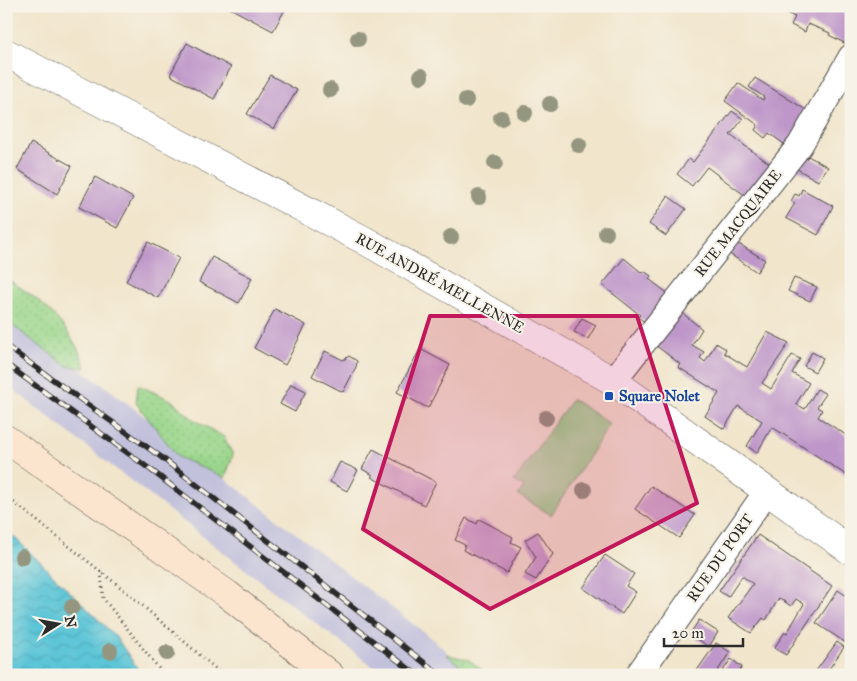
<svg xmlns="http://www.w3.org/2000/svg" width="857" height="681" viewBox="0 0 857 681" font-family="'IM FELL Great Primer',serif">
<defs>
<pattern id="grass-dots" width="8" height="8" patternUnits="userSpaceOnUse" patternTransform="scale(1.25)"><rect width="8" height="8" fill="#9ad68b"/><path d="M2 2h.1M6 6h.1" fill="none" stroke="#85b878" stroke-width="1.8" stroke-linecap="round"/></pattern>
<pattern id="water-waves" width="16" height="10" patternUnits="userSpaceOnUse" patternTransform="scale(1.25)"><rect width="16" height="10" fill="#5bc5d7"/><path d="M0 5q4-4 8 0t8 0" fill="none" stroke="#4fa9b9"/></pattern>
</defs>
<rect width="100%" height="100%" fill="#f7f3e8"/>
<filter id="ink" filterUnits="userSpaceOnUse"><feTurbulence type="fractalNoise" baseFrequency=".02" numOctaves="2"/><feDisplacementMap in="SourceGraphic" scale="10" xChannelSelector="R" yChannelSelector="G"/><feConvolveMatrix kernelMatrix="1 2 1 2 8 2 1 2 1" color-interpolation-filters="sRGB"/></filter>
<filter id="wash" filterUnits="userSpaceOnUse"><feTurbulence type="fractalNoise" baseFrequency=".0096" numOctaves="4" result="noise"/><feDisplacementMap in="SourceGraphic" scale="20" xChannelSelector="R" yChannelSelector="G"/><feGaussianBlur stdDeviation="1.12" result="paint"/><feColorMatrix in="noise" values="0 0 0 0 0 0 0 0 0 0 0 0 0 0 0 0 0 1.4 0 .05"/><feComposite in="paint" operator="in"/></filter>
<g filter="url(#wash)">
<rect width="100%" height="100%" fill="#f1e5cb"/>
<path fill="#c2c1dc" d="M6,316L110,390L422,631L475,675H384L268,587L6,384Z"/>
<path fill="url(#grass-dots)" stroke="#62805b" d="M6,278C44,302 71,326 86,368L67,366L6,321Z
M138,385L171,400L193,419L224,437L233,455L225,478L178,457L136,403Z
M446,654L469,660L489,675H472Z"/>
<path fill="#9ad68b" stroke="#62805b" d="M572,399L610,424L551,515L518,495L524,487L514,481Z"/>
<path fill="url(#water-waves)" stroke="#437881" d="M6,529L116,637L142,675H6Z"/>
<g id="blocks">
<path fill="#be96c9" d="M226,6H287L273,31Z
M787,6H843L842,9L851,14L850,46L829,35L830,33L808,24L805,32L791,25L795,17L784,12Z
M187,43L231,67L214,99L170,75Z
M270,75L297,90L274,129L247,114Z
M755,78L811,113L788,147L769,133L765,138L755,130L758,125L725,101L738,83L763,100L764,97L749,87Z
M732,111L743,119L730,135L773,166L747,197L707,167L692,186L677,174L689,159L693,162Z
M31,143L72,166L57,194L17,169Z
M808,156L828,167L818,181L797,169Z
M95,177L133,198L117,228L79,207Z
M802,189L833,206L818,235L786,218L795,203L791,201L795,194L799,196Z
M668,196L686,209L666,236L649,224Z
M148,242L179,258L158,298L126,281Z
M737,243L765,260L757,272L728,253Z
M212,257L252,278L239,303L199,282Z
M624,258L642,273L644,271L651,276L649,279L670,295L647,324L638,317L640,315L602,285Z
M794,278L817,287L810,301L788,291Z
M275,309L306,325L285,365L254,348Z
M681,312L702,329L692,345L704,352L700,358L705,362L716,343L726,349L724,353L747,367L767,332L789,343L762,383L771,389L792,355L800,359L792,373L809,383L796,404L805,409L817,389L826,394L817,407L822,410L818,417L849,437L851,434V478L772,427L757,453L747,446L762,421L738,406L724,429L705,416L719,393L678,367L680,364L654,344Z
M582,318L596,325L588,339L574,332Z
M420,349L450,365L428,408L397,392Z
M325,351L343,360L349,356L357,361L356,367L343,392L312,376Z
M812,352L823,358L815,372L804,366Z
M291,384L306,391L295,412L280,404Z
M373,449L436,482L424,505L371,477L373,475L362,469Z
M340,462L358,470L347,491L330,482Z
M651,486L695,515L679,538L635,509Z
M466,518L477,524L479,519L513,537L511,542L521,547L507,573L463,550L465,545L455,540Z
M538,532L553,554L536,580L525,574L536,557L525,540Z
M758,535L832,586L786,655L774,648L785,632L787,633L804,604L796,599L791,606L779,598L766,620L763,618L751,633L728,618L753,584L742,576L728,597L719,591Z
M605,555L634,574L626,586L636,592L622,614L583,588Z
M838,590L851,599V636L846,643L816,623Z
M699,620L718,632L709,647L690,634Z
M837,642L844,647L825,675H813Z
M716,643L730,652L715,675H700L696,672Z
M731,659L742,667L737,675H720Z"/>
</g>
</g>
<g filter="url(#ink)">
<use href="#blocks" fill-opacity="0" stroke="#494743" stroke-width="1"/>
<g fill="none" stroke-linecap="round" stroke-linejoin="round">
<g stroke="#494743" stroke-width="27">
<path id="minor" d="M613,381L800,145L851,57
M638,675L767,491"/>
</g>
<g stroke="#494743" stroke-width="29">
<path id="tertiary" d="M6,53L362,239L613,381L851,551"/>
</g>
<g stroke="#494743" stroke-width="29">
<path id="secondary" d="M6,439L227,594L330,675"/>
</g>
<path stroke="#494743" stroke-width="3" stroke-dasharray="1 4" stroke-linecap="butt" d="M6,496L129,594L223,675
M101,572L103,598L164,675"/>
<use href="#minor" stroke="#fff" stroke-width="25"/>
<use href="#tertiary" stroke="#fff" stroke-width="28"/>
<use href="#secondary" stroke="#fce5cf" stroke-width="28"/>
<g stroke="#2b2b2b" stroke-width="5.5">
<path id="rail" d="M6,346L161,457L440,675
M6,364L151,470L417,675"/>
</g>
<use href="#rail" stroke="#f7f3e8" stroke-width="4" stroke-dasharray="11" stroke-linecap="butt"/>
</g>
<g fill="#949680">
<circle cx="358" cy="39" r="8"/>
<circle cx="421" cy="76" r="8"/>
<circle cx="330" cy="90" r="8"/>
<circle cx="466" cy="100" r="8"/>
<circle cx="550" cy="104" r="8"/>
<circle cx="525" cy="113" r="8"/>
<circle cx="501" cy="118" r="8"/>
<circle cx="579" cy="145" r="8"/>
<circle cx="495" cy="163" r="8"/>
<circle cx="479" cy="197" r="8"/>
<circle cx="606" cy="233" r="8"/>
<circle cx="451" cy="237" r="8"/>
<circle cx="546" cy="418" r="8"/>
<circle cx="584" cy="490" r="8"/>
<circle cx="22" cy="557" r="8"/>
<circle cx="72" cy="607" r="8"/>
<circle cx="110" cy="651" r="8"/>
<circle cx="167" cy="653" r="8"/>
</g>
</g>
<path fill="#c2185b" fill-opacity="0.2" stroke="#c2185b" stroke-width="4" stroke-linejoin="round" d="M430,316H637L697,503L490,609L363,529Z"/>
<rect fill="#1a4fb4" stroke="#f7f3e8" stroke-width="2" x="604" y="391" width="10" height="10" rx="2.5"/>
<g text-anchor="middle" stroke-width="4" stroke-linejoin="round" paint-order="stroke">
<g font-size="15" fill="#2b2b2b" stroke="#f7f3e8">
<text transform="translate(738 223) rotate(-52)" y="5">RUE MACQUAIRE</text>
<text transform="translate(440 283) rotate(29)" y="5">RUE ANDRÉ MELLENNE</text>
<text transform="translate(720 558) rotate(-55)" y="5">RUE DU PORT</text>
</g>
<g font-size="15" font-weight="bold" fill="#164399" stroke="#f7f3e8" text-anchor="start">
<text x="619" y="401">Square Nolet</text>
</g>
</g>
<rect width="857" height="681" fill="none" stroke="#f7f3e8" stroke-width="25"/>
<g transform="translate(58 624) rotate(79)" stroke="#f7f3e8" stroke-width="4" paint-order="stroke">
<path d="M0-4L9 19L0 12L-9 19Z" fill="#2b2b2b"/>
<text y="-8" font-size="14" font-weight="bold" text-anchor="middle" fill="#2b2b2b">N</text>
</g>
<path d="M664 638v8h79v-8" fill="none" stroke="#2b2b2b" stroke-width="2.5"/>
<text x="672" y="638" font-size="15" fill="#2b2b2b" stroke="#f7f3e8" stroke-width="4" paint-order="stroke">20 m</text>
</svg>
